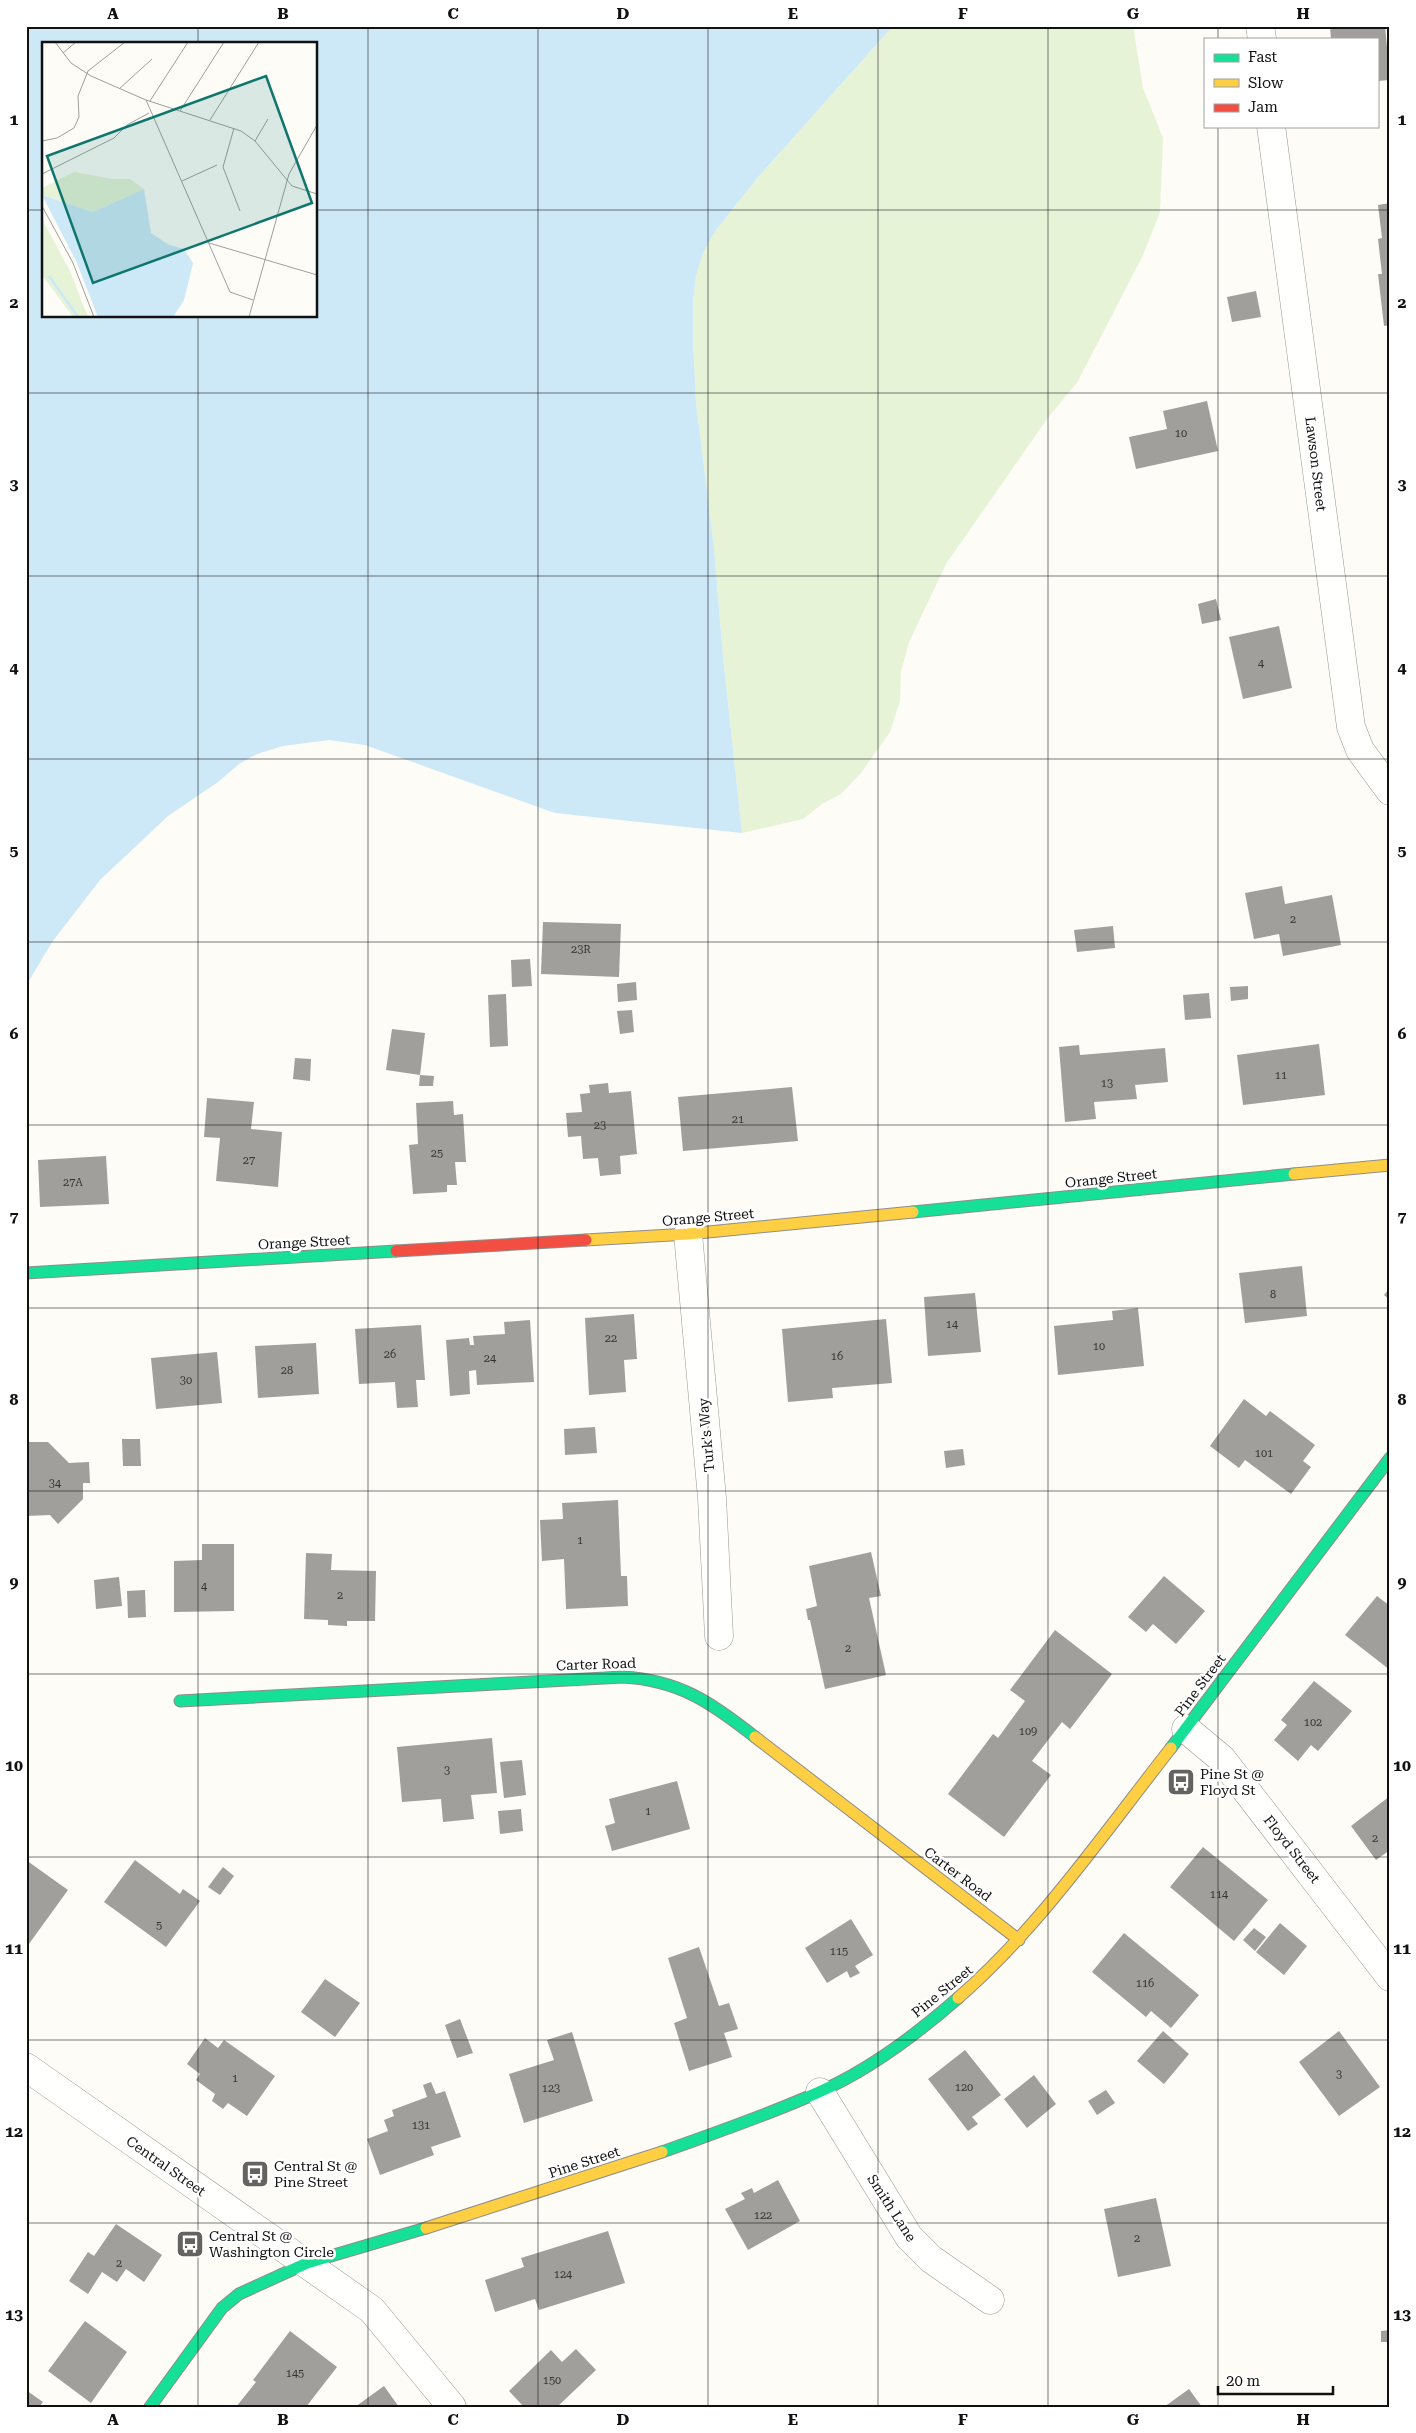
<svg xmlns="http://www.w3.org/2000/svg" width="1416" height="2433" viewBox="0 0 1416 2433" font-family="'Roboto Serif',serif">
<rect width="100%" height="100%" fill="#fdfcf7"/>
<path fill="#e7f3d7" d="M893,26H1133L1143,88L1163,138L1160,212L1143,255L1078,381L1047,419L946,564L909,642L901,672L900,701L890,732L861,773L841,794L822,804L803,819L742,833L723,657L714,548L696,402L693,340V302L696,276L703,253L716,230L759,176Z"/>
<path fill="#cde8f7" fill-rule="evenodd" d="M26,26H893L759,176L716,230L703,253L696,276L693,302V340L696,402L714,548L723,657L742,833L555,813L365,745L329,740L283,746L257,754L239,764L218,782L168,816L100,880L52,942L26,986ZM44,44H316V316H44Z"/>
<path fill="#a19f9c" d="M1330,26H1385L1390,80L1377,81V39H1331Z
M1390,203V325L1384,326L1378,274H1382L1378,239L1382,238L1378,205Z
M1256,291L1261,317L1232,322L1227,297Z
M1207,401L1218,451L1136,469L1129,437L1167,429L1163,411Z
M1216,599L1221,620L1202,624L1198,604Z
M1279,626L1292,688L1243,699L1229,637Z
M1282,886L1285,904L1332,895L1341,945L1283,956L1279,934L1254,939L1245,893Z
M543,922L621,924L619,977L541,974Z
M1113,926L1115,948L1077,952L1074,930Z
M530,959L532,986L512,987L511,960Z
M636,982L637,1000L618,1002L617,984Z
M1248,986V999L1231,1001L1230,987Z
M1209,993L1211,1018L1185,1020L1183,995Z
M506,994L508,1046L490,1047L488,995Z
M632,1010L634,1032L620,1034L617,1011Z
M392,1029L425,1033L420,1075L386,1070Z
M1319,1044L1325,1095L1243,1105L1237,1055Z
M1079,1045L1080,1055L1165,1048L1168,1082L1135,1085L1137,1099L1094,1102L1096,1119L1065,1122L1059,1047Z
M295,1058L311,1059L310,1081L293,1079Z
M420,1075L434,1076L433,1086H419Z
M608,1083L609,1093L631,1091L637,1154L620,1156L621,1174L600,1176L598,1158L583,1159L581,1136L568,1137L566,1113L582,1112L580,1094L590,1093L589,1085Z
M792,1087L798,1141L683,1151L678,1097Z
M207,1098L254,1102L251,1129L282,1132L278,1187L216,1181L220,1138L204,1137Z
M453,1101L454,1115L463,1114L466,1162H455L457,1185H447V1192L413,1194L409,1145L418,1144L416,1103Z
M106,1156L109,1204L40,1207L38,1160Z
M1302,1266L1307,1316L1245,1323L1239,1273Z
M1390,1288V1300L1384,1295Z
M975,1293L981,1352L928,1356L924,1297Z
M1138,1308L1144,1366L1058,1375L1054,1326L1113,1320L1112,1311Z
M634,1314L637,1359L624,1360L626,1392L589,1395L585,1318Z
M886,1319L892,1383L832,1388L833,1398L788,1402L782,1329Z
M530,1320L534,1382L477,1385L476,1370L469,1371L470,1394L450,1396L446,1340L469,1338L470,1345H474L473,1336L505,1334L504,1322Z
M421,1325L425,1380H416L418,1407L397,1408L395,1382L359,1384L355,1329Z
M316,1343L319,1394L258,1398L255,1346Z
M217,1352L222,1403L156,1409L151,1358Z
M1244,1399L1266,1416L1270,1411L1315,1445L1303,1461L1311,1467L1291,1494L1245,1460L1239,1468L1210,1446Z
M595,1427L597,1453L565,1455L564,1429Z
M122,1439H140L141,1466H123Z
M26,1442H48L69,1463L89,1462L90,1483H83V1499L58,1524L50,1515L26,1516Z
M963,1449L965,1465L946,1468L944,1451Z
M618,1500L621,1576H627L628,1606L566,1609L564,1559L542,1561L540,1520L563,1519L562,1503Z
M202,1544H234V1611L174,1612V1561L202,1560Z
M871,1552L881,1596L869,1598L886,1675L825,1689L810,1620H808L806,1609L817,1606L809,1566Z
M306,1553L332,1554L331,1570L376,1571L375,1621H347V1626L328,1625V1620L304,1619Z
M1164,1576L1205,1611L1176,1644L1153,1624L1146,1632L1128,1617Z
M119,1577L122,1606L96,1609L94,1580Z
M145,1590L146,1617L128,1618L127,1591Z
M1377,1596L1390,1606V1670L1345,1635Z
M1055,1630L1112,1674L1070,1729L1062,1722L1032,1761L1051,1775L1004,1837L948,1794L993,1734L998,1738L1025,1701L1010,1690Z
M1314,1681L1352,1711L1318,1751L1311,1745L1298,1761L1274,1740L1287,1725L1281,1720Z
M492,1738L497,1793L471,1795L474,1819L443,1822L441,1799L402,1802L397,1747Z
M522,1760L526,1795L504,1798L500,1762Z
M677,1781L690,1829L612,1851L605,1826L615,1823L609,1799Z
M1390,1796V1850L1376,1860L1351,1826Z
M521,1809L523,1831L500,1834L498,1811Z
M1203,1847L1268,1900L1234,1941L1170,1887Z
M26,1860L68,1890L26,1948Z
M135,1860L180,1894L183,1889L200,1901L166,1947L104,1902Z
M223,1867L234,1876L220,1895L208,1887Z
M851,1919L873,1955L855,1966L860,1973L850,1978L847,1971L827,1983L805,1948Z
M1280,1923L1307,1946L1284,1975L1256,1952Z
M1254,1928L1266,1937L1255,1951L1243,1940Z
M1124,1933L1199,1995L1171,2028L1151,2011L1146,2017L1092,1972Z
M699,1947L719,2006L729,2003L738,2029L724,2033L732,2057L689,2071L674,2023L687,2018L668,1958Z
M325,1979L360,2003L335,2037L301,2012Z
M460,2019L473,2053L457,2058L445,2025Z
M1163,2031L1189,2054L1164,2084L1137,2061Z
M1339,2031L1380,2087L1339,2116L1299,2062Z
M572,2032L593,2101L524,2123L509,2074L554,2060L547,2040Z
M205,2038L218,2048L224,2040L275,2076L247,2116L228,2103L223,2109L212,2101L215,2094L196,2080L200,2074L187,2064Z
M965,2050L1001,2095L972,2117L978,2124L968,2131L928,2079Z
M1034,2075L1056,2104L1027,2128L1004,2099Z
M431,2082L436,2094L445,2091L461,2137L431,2147L434,2155L380,2175L367,2139L388,2131L384,2120L394,2116L392,2110L427,2097L423,2085Z
M1106,2090L1115,2103L1097,2115L1088,2101Z
M778,2180L800,2221L748,2250L725,2209L745,2199L741,2193L752,2188L754,2193Z
M1156,2198L1171,2266L1118,2277L1104,2209Z
M116,2224L162,2255L144,2282L126,2269L117,2282L102,2272L88,2294L69,2281L88,2252L94,2256Z
M608,2231L625,2283L539,2310L535,2299L495,2312L485,2280L524,2267L521,2258Z
M85,2321L127,2352L91,2403L48,2371Z
M1390,2330V2342H1381V2331Z
M290,2331L337,2367L306,2407H236L256,2382L253,2380Z
M576,2349L596,2370L557,2407H524L509,2391L551,2350L562,2362Z
M384,2386L399,2407H355Z
M1189,2389L1202,2407H1164Z
M26,2390L43,2402L39,2407H26Z"/>
<g fill="none" stroke-linecap="round" stroke-linejoin="round">
<g stroke="#979795" stroke-width="29">
<path id="street" d="M1260,26L1262,39
M1271,126L1351,727L1360,750L1390,791
M688,1234L712,1498L719,1636
M1186,1729L1222,1759L1390,1977
M26,2067L372,2310L452,2407
M820,2092L909,2237L931,2259L990,2300"/>
</g>
<g stroke="#8e8d8b" stroke-width="13">
<path id="fast" d="M913,1212L1294,1174
M26,1273L396,1251
M180,1701L623,1677C679,1680 712,1703 755,1737
M1171,1748L1390,1458
M662,2152C714,2133 768,2115 819,2092C869,2070 917,2034 958,1998
M150,2407L222,2308L239,2294L307,2263L426,2228"/>
</g>
<g stroke="#8e8d8b" stroke-width="13">
<path id="slow" d="M1294,1174L1390,1165
M586,1240L688,1234L913,1212
M755,1737L1019,1940
M958,1998C1039,1928 1104,1833 1171,1748
M426,2228L662,2152"/>
</g>
<g stroke="#8e8d8b" stroke-width="13">
<path id="jam" d="M396,1251L586,1240"/>
</g>
<use href="#street" stroke="#fffffe" stroke-width="28"/>
<use href="#fast" stroke="#16e098" stroke-width="11"/>
<use href="#slow" stroke="#ffcf43" stroke-width="11"/>
<use href="#jam" stroke="#f24e42" stroke-width="11"/>
</g>
<path fill="none" stroke="#111" stroke-width="1" stroke-opacity="0.55" d="M198,26V44M368,26V2407M538,26V2407M708,26V2407M878,26V2407M1048,26V2407M1218,26V39M1218,126V2407M26,210H44M316,210H1390M198,316V2407M26,393H1390M26,576H1390M26,759H1390M26,942H1390M26,1125H1390M26,1308H1390M26,1491H1390M26,1674H1390M26,1857H1390M26,2040H1390M26,2223H1390"/>
<defs>
<g id="bus-square" transform="scale(1.4375)"><rect x="-9" y="-9" width="18" height="18" rx="4" fill="#646362" stroke="#fff"/><path d="M-5-6H5V4H4V6H2V4H-2V6H-4V4H-5ZM-3.5-4V0h7V-4ZM-3.5 1.2v1.5H-2V1.2ZM2 1.2v1.5H3.5V1.2Z" fill="#fff"/></g>
</defs>
<g fill-rule="evenodd">
<use href="#bus-square" x="1181" y="1782"/>
<use href="#bus-square" x="255" y="2174"/>
<use href="#bus-square" x="190" y="2244"/>
</g>
<g text-anchor="middle" stroke-width="5" stroke-linejoin="round" paint-order="stroke">
<g font-size="11" fill="#353434">
<text x="1181" y="437">10</text>
<text x="1261" y="667">4</text>
<text x="1293" y="923">2</text>
<text x="581" y="953">23R</text>
<text x="1281" y="1079">11</text>
<text x="1107" y="1087">13</text>
<text x="738" y="1123">21</text>
<text x="600" y="1129">23</text>
<text x="437" y="1157">25</text>
<text x="249" y="1164">27</text>
<text x="73" y="1186">27A</text>
<text x="1273" y="1298">8</text>
<text x="952" y="1328">14</text>
<text x="611" y="1342">22</text>
<text x="1099" y="1350">10</text>
<text x="390" y="1358">26</text>
<text x="837" y="1360">16</text>
<text x="490" y="1362">24</text>
<text x="287" y="1374">28</text>
<text x="186" y="1384">30</text>
<text x="1264" y="1457">101</text>
<text x="55" y="1487">34</text>
<text x="580" y="1544">1</text>
<text x="204" y="1590">4</text>
<text x="340" y="1599">2</text>
<text x="848" y="1652">2</text>
<text x="1313" y="1726">102</text>
<text x="1028" y="1735">109</text>
<text x="447" y="1774">3</text>
<text x="648" y="1815">1</text>
<text x="1375" y="1842">2</text>
<text x="1219" y="1898">114</text>
<text x="159" y="1929">5</text>
<text x="839" y="1955">115</text>
<text x="1145" y="1987">116</text>
<text x="1339" y="2078">3</text>
<text x="235" y="2082">1</text>
<text x="964" y="2091">120</text>
<text x="551" y="2092">123</text>
<text x="421" y="2129">131</text>
<text x="763" y="2219">122</text>
<text x="1137" y="2242">2</text>
<text x="119" y="2267">2</text>
<text x="563" y="2278">124</text>
<text x="295" y="2377">145</text>
<text x="552" y="2384">150</text>
</g>
<g font-size="14" fill="#111" stroke="#fff">
<text transform="translate(1316 464) rotate(83)" y="5">Lawson Street</text>
<text transform="translate(1111 1178) rotate(-6)" y="5">Orange Street</text>
<text transform="translate(708 1217) rotate(-5)" y="5">Orange Street</text>
<text transform="translate(304 1242) rotate(-3)" y="5">Orange Street</text>
<text transform="translate(706 1435) rotate(-95)" y="5">Turk's Way</text>
<text transform="translate(596 1664) rotate(-2)" y="5">Carter Road</text>
<text transform="translate(1200 1685) rotate(-53)" y="5">Pine Street</text>
<text transform="translate(1292 1849) rotate(52)" y="5">Floyd Street</text>
<text transform="translate(958 1874) rotate(37)" y="5">Carter Road</text>
<text transform="translate(942 1991) rotate(-39)" y="5">Pine Street</text>
<text transform="translate(584 2162) rotate(-18)" y="5">Pine Street</text>
<text transform="translate(166 2166) rotate(35)" y="5">Central Street</text>
<text transform="translate(892 2208) rotate(57)" y="5">Smith Lane</text>
</g>
<g font-size="14" fill="#111" stroke="#fff" text-anchor="start">
<text x="1200" y="1779">Pine St @<tspan x="1200" dy="16">Floyd St</tspan></text>
<text x="274" y="2171">Central St @<tspan x="274" dy="16">Pine Street</tspan></text>
<text x="209" y="2241">Central St @<tspan x="209" dy="16">Washington Circle</tspan></text>
</g>
</g>
<g transform="translate(42 42)">
<rect width="275" height="275" fill="#fdfcf7"/>
<path d="M32,130L71,137H88L102,147L51,170L0,153V146ZM0,177L28,229L46,275H31L0,233Z" fill="#e7f3d7"/>
<path d="M102,147L109,191L127,203L142,207L151,221L142,258L131,275H56L35,221L0,153L51,170Z" fill="#cde8f7"/>
<path fill="none" stroke="#cde8f7" stroke-width="2.5" d="M7,234L36,275"/>
<path fill="none" stroke="#9f9e9b" stroke-width="1" d="M13,0L29,21L49,34L104,58L199,89L213,99L250,144L275,152M21,11L34,0M77,47L110,17M104,58L188,250L211,258M108,59L146,0M138,69L182,0M168,78L217,0M192,86L181,125L198,169M0,99L15,96L32,86L37,75L36,54L46,29L83,0M213,99L226,77M0,132L72,96L85,83L107,71M140,139L175,123M0,164L31,221L52,275M167,201L275,233M207,275L247,132L275,83"/>
<path fill="#0f766e" fill-opacity="0.15" stroke="#0f766e" stroke-width="2.5" d="M224,34L270,161L51,241L5,114Z"/>
<rect width="275" height="275" fill="none" stroke="#111" stroke-width="2.5"/>
</g>
<rect width="1416" height="2433" fill="none" stroke="#ffffff" stroke-width="55"/>
<rect x="1204" y="38" width="175" height="90" fill="#ffffff" stroke="#a0a0a0"/>
<rect x="1214" y="54" width="25" height="8" fill="#16e098" stroke="#a0a0a0"/>
<text x="1248" y="62" font-size="15" fill="#111111">Fast</text>
<rect x="1214" y="79" width="25" height="8" fill="#ffcf43" stroke="#a0a0a0"/>
<text x="1248" y="88" font-size="15" fill="#111111">Slow</text>
<rect x="1214" y="104" width="25" height="8" fill="#f24e42" stroke="#a0a0a0"/>
<text x="1248" y="112" font-size="15" fill="#111111">Jam</text>
<path d="M1218 2386v8h115v-8" fill="none" stroke="#111111" stroke-width="2.5"/>
<text x="1226" y="2386" font-size="15" fill="#111111" stroke="#ffffff" stroke-width="4" paint-order="stroke">20 m</text>
<rect x="28" y="28" width="1360" height="2378" fill="none" stroke="#111" stroke-width="2"/>
<g font-size="16" text-anchor="middle" font-weight="bold" fill="#111">
<text x="113" y="19">A</text>
<text x="283" y="19">B</text>
<text x="453" y="19">C</text>
<text x="623" y="19">D</text>
<text x="793" y="19">E</text>
<text x="963" y="19">F</text>
<text x="1133" y="19">G</text>
<text x="1303" y="19">H</text>
<text x="14" y="125">1</text>
<text x="1402" y="125">1</text>
<text x="14" y="308">2</text>
<text x="1402" y="308">2</text>
<text x="14" y="490">3</text>
<text x="1402" y="490">3</text>
<text x="14" y="673">4</text>
<text x="1402" y="673">4</text>
<text x="14" y="856">5</text>
<text x="1402" y="856">5</text>
<text x="14" y="1039">6</text>
<text x="1402" y="1039">6</text>
<text x="14" y="1222">7</text>
<text x="1402" y="1222">7</text>
<text x="14" y="1405">8</text>
<text x="1402" y="1405">8</text>
<text x="14" y="1588">9</text>
<text x="1402" y="1588">9</text>
<text x="14" y="1771">10</text>
<text x="1402" y="1771">10</text>
<text x="14" y="1954">11</text>
<text x="1402" y="1954">11</text>
<text x="14" y="2137">12</text>
<text x="1402" y="2137">12</text>
<text x="14" y="2320">13</text>
<text x="1402" y="2320">13</text>
<text x="113" y="2425">A</text>
<text x="283" y="2425">B</text>
<text x="453" y="2425">C</text>
<text x="623" y="2425">D</text>
<text x="793" y="2425">E</text>
<text x="963" y="2425">F</text>
<text x="1133" y="2425">G</text>
<text x="1303" y="2425">H</text>
</g>
</svg>
